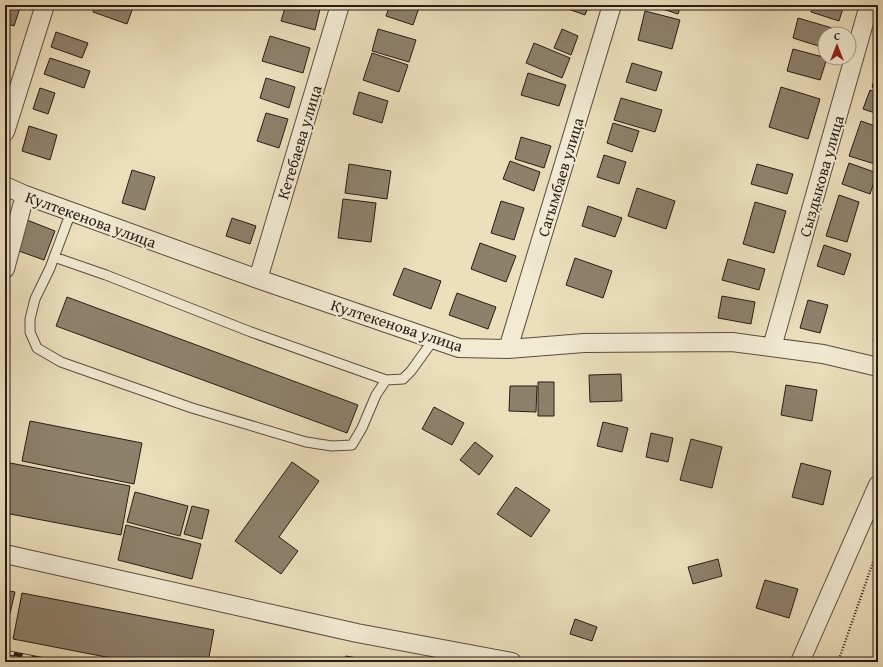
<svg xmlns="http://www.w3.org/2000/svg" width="883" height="667" viewBox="0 0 883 667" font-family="'Gentium Book Plus',serif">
<rect width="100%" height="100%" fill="#ebdfbc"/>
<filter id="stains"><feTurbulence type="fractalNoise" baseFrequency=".005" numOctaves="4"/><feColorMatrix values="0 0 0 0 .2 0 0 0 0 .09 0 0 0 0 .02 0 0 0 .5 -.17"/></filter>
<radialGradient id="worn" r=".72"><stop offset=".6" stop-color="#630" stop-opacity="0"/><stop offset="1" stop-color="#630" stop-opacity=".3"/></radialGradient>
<path fill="#8e816c" stroke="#291c16" d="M5,5H21L14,26L5,23Z
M95,5H134L127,24L93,12Z
M286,5H321L315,30L281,21Z
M390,5H420L413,25L386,16Z
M557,5H589L585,15Z
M650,5H681L678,14Z
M813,5H844L839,21L811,12Z
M645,11L680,20L672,49L638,40Z
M798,18L839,30L838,34H825V48L793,38Z
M378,29L416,40L409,62L372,51Z
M562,29L578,36L571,55L554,48Z
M56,32L88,43L82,58L51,47Z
M270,36L310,48L303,73L262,61Z
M534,43L570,58L562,78L526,63Z
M793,49L827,58L820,80L787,71Z
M372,53L408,65L399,92L363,80Z
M50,58L90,71L84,88L44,74Z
M632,63L662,72L656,91L626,82Z
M878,68V89L872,87Z
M528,73L566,85L559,106L521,95Z
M266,78L295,87L289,108L260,98Z
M781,87L820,99L808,139L769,127Z
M40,88L55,93L48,114L33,109Z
M870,90L878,93V114L863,109Z
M359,92L388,101L382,123L353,114Z
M621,98L662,110L655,132L614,120Z
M266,113L288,119L279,148L257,141Z
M861,121L878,127V165L849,156Z
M613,123L639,131L632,152L607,143Z
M29,126L57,135L50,160L22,151Z
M521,137L551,146L544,168L515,159Z
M604,155L626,162L619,184L597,177Z
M510,161L540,172L534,191L503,179Z
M849,163L877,173L870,194L842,184Z
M349,164L391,171L387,199L345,193Z
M757,164L793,174L787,194L751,184Z
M132,170L155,177L145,210L122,203Z
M637,188L675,201L666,229L628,216Z
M839,195L859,202L847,242L826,236Z
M343,199L376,203L371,242L338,238Z
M501,201L524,208L514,240L491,233Z
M755,202L786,211L774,253L743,244Z
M588,206L622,218L615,237L582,226Z
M232,218L256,226L250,244L226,236Z
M27,220L55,231L44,260L16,250Z
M480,243L516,256L506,282L471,269Z
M824,245L851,254L844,275L817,266Z
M575,258L612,271L603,298L566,285Z
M728,259L765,269L759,290L722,280Z
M404,268L441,281L431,309L393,295Z
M457,293L496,307L488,329L449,315Z
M722,296L755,302L751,324L718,318Z
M67,297L358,405L347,433L56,326Z
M808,300L828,305L820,333L800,328Z
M876,329H878V342L873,341Z
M621,374L622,401L590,402L589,375Z
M538,382H554V416H538Z
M786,385L817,390L812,421L781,415Z
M510,386H537L536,412L509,411Z
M434,407L464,423L452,445L422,429Z
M30,421L142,443L134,484L22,461Z
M603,422L628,428L622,452L597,446Z
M651,433L673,438L668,462L646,457Z
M691,439L722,447L712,488L680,480Z
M475,442L493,456L479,475L460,460Z
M5,462L130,486L121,535L5,513Z
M292,462L319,481L279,537L298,551L281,574L235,541Z
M801,463L831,471L823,505L792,497Z
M516,487L550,510L531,537L497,514Z
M135,492L188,506L180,536L127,522Z
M192,506L209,510L202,539L184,534Z
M126,525L201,544L192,579L118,560Z
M718,559L722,576L693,584L688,567Z
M765,580L798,589L789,618L756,608Z
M5,590L15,592L5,635Z
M22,593L214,630L208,662H132L13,639Z
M575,619L597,627L592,641L570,634Z
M346,656L379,662H345Z
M729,658L743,659V662H728Z"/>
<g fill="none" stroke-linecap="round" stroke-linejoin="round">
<g stroke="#5a4d40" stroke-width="11">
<path id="service" d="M71,212L50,268L35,299L30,319V332L37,348L61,362L192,408L306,442L332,446L352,445L362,428L376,395L386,380L403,379L411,371L434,339
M54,257L106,275L251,332L386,380"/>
</g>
<g stroke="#5a4d40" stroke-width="20">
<path id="minor" d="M5,132L45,5
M5,186L25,195L258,279L459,348L508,349L584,343L732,342L823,354L878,367
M5,269L25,195
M258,279L340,5
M772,347L869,5
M508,349L612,5
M5,554L357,633L512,662
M800,662L878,485"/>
</g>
<path stroke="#291c16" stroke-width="2.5" stroke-dasharray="1 2" stroke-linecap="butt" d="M838,662L878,548"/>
<use href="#service" stroke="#f2ead3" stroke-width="9"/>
<use href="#minor" stroke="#f2ead3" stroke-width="18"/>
<g stroke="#291c16" stroke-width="4.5">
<path id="rail" d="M5,652L56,662
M7,656L21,662"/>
</g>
<use href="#rail" stroke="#f2ead3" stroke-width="3" stroke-dasharray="9" stroke-linecap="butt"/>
</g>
<g text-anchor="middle" stroke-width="4" stroke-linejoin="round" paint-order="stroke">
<g font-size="16" fill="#291c16" stroke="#f2ead3">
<text transform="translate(299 142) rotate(-73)" y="6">Кетебаева улица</text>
<text transform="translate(821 176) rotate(-74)" y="6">Сыздыкова улица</text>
<text transform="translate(560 177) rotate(-73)" y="6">Сагымбаев улица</text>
<text transform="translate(91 219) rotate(20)" y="6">Култекенова улица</text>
<text transform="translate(397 325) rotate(18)" y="6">Култекенова улица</text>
</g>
</g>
<rect width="883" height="667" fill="none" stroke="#ebdfbc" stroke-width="20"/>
<rect x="6" y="6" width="871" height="655" fill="none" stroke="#291c16" stroke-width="2"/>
<rect x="10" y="10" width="863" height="647" fill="none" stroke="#291c16"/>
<g transform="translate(837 46)"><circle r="19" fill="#f2ead3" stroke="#a29887"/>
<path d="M0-3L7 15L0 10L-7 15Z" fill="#8f2418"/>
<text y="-6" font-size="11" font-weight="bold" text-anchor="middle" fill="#291c16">С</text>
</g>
<rect width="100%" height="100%" filter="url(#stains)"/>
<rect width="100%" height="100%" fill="url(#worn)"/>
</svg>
